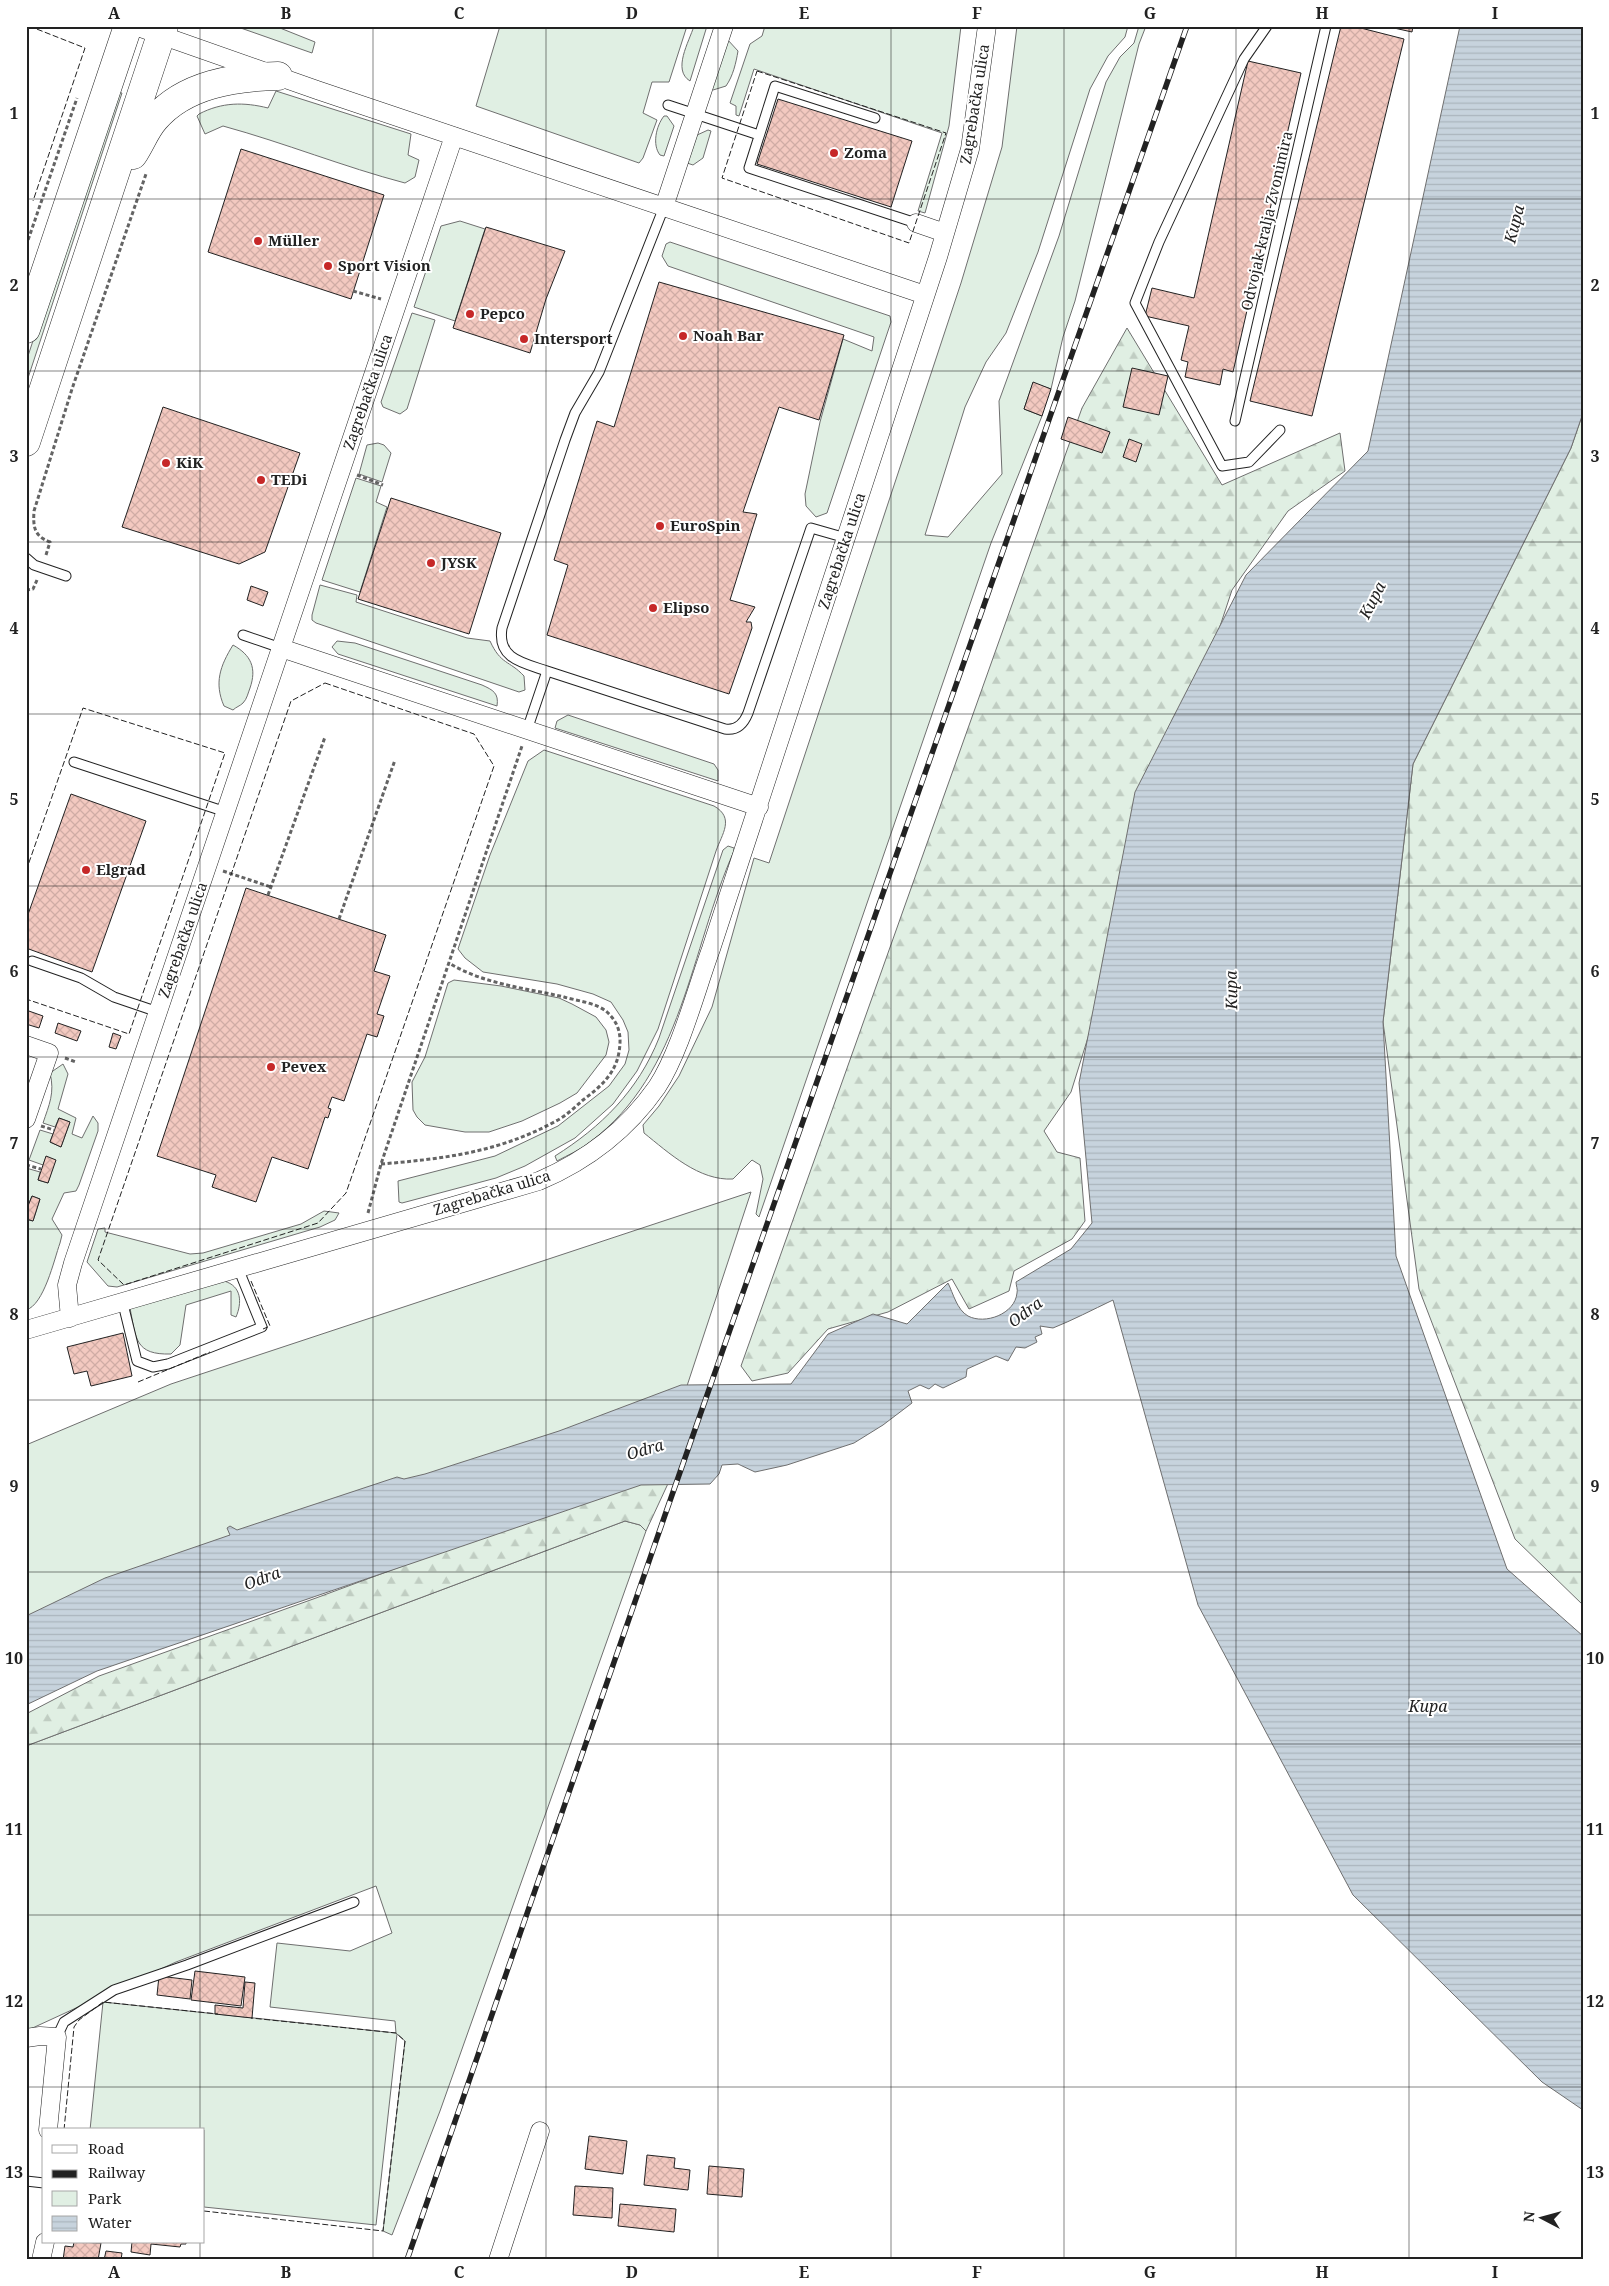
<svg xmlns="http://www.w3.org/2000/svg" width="1609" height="2286" viewBox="0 0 1609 2286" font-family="'Noto Serif',serif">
<defs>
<pattern id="forest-firs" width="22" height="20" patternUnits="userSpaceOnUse" patternTransform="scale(1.25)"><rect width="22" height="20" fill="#e0efe3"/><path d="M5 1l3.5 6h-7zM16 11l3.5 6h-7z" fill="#c0cdc2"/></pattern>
<pattern id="water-rules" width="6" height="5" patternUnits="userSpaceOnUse" patternTransform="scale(1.25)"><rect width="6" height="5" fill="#c7d3dd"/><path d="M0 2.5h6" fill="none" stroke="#abb5bd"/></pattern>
<pattern id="building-cross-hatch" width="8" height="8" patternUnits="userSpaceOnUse" patternTransform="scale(1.25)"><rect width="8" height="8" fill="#f3c9c0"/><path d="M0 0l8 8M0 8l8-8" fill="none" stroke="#d0aca5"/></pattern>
</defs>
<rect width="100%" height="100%" fill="#fff"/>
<path fill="#e0efe3" stroke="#6f6f6f" d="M235,26H275L315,42L312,53Z
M500,26H687L669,82H652L643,113L657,120L643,158L639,163L476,106Z
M694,26H707L690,81C672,70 689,42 694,26Z
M765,26H961L949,126L925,213L918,211L942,133L754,69L739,116L736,115V106L730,103L750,44L762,36Z
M1017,26H1128L1125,37L1108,56L1090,89L1038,252L1006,333L986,362L965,407L925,535L948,537L1002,474L999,401L1059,236L1106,82L1120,57L1134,43L1139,26H1146L1139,44L1075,301L1063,337L1051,389L1033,383L1024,409L1042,416L991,543L759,1217L756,1214L763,1179L760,1165L752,1160L733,1179C699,1181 669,1153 644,1133L643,1125L659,1106L679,1076L712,1007L754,858L769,863L961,283L1002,147Z
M727,39L738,51C736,63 733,76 726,86L713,90L711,88Z
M115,91L122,93L26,384V362Z
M276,91L411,134L408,155L419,160L415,177L405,183C344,167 285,143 223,126L205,134L197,116L199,114C222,102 244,102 268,108Z
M664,116H667L674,126L664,156L660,155C652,145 656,126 664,116Z
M708,130L711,131L703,158L693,165L687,163L695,136Z
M460,221L485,229L455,321L414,307L441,226Z
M670,242L890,316L891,322L827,513L816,517L806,506L805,494L820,422L843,339L872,351L874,337L668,266L662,256L666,244Z
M412,313L435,320L407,409L400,414L383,407L381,402Z
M378,443L384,445L391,453L382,482L359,474L367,445Z
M356,478L381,486L376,502L387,507L360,592L322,580Z
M320,585L357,595L356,602L467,638L490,641C501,665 509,660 524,676L525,690L519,692L316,623L312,620V615Z
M337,641L355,643L482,685C493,690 499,693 497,706L338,654L332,647Z
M233,645C251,655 257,668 250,688C248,693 247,699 243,703C240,706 236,707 233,710L224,706C214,683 220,666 233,645Z
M568,715L714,764L718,770V781L555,728L557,721Z
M544,750L714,806C735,818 722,834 716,851L658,1029L637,1071L613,1104L575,1138L525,1166L496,1178L402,1203L399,1202L398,1181L495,1156L558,1126L609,1086L625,1064L629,1050L628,1032L623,1020L611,1002L593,994L557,984L483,972L465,958L458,949L490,855L528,761Z
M728,846L734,848V851C690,950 683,1073 590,1142C580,1150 568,1155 557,1161L555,1156C601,1127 638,1091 659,1038L723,850Z
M454,980L501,986L559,998L572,1004L596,1017L606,1030L609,1042L606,1055L577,1093L560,1103L522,1121L489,1132H465L425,1125L417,1117L413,1110L412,1082L425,1057L448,983Z
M63,1064L68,1074L58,1109L76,1118L72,1134L82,1138L93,1116L98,1123V1131L79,1185L76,1191L64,1193L52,1219L62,1235L60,1243C54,1260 44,1305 26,1310V1219L33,1221L40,1199L32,1196L29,1203H26V1168L40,1172L38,1180L48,1183L55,1160L46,1157L43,1165L29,1160L40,1130L53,1134L50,1142L61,1147L70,1122L59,1118L55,1127L43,1123C49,1105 55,1093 50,1073Z
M751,1192L683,1398L26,1623V1445L171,1384Z
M324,1211L339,1213L335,1220L320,1227L117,1287L108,1286L87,1262L98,1229L105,1228V1232L190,1254L203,1253L301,1224Z
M224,1281C242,1286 242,1303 236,1317L231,1315V1291L186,1305L180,1345L171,1354C135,1355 136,1339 130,1308Z
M625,1521L640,1525L646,1531L440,2111L392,2235L383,2231L405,2041L397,2034L376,2225L204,2207V2130H90L103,2002L396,2033L395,2021L270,2007L277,1943L350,1951L392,1933L376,1886L176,1962L26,2031V1746Z"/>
<path fill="url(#forest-firs)" stroke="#6f6f6f" d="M1127,328L1222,485L1340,433L1345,471L1288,511L1232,590L1152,832L1071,1092L1044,1131L1057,1152L1080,1158L1085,1221L1072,1239L1014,1271L1009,1291L969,1309L952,1279L888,1312L828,1329L788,1373L752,1381L741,1366L1082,408Z
M1583,413V1605L1515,1539L1419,1289L1383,1022L1413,764L1571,448Z
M672,1475L646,1531L640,1525L625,1521L26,1746V1714L99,1676L316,1598L629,1482Z"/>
<path fill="url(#water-rules)" stroke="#6f6f6f" d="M1460,26H1583V413L1571,448L1413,764L1383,1022L1396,1256L1507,1569L1583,1636V2110L1542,2082L1353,1895L1198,1605L1113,1300C1092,1310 1073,1320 1053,1328L1040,1326L1042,1334L1035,1337L1037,1342L1025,1348L1016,1347L1008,1361L996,1356L967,1369L966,1377L943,1388L935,1384L929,1389L920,1385L908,1391L912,1403L883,1425L854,1443L787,1465L755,1472L738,1464L722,1465L719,1474L710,1484L641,1485L97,1671L26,1705V1616L105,1578L230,1535L227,1528L230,1526L237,1530L397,1477L404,1479L425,1474L559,1431L681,1385L791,1384L828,1334L873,1314L907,1324L948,1283C953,1293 957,1310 968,1316C985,1325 1015,1314 1017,1293C1018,1290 1016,1285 1016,1282L1071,1249L1092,1223L1079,1083L1135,792L1246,575L1368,451Z"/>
<path fill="url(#building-cross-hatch)" stroke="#222" d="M1341,26H1353L1404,39L1312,416L1250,401Z
M1385,26H1413L1412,32Z
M1248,61L1301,73L1233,372L1223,369L1220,385L1185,377L1188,362L1181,360L1189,326L1145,316L1152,288L1194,298Z
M778,99L912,141L891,207L757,164Z
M241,149L384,195L351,299L208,252Z
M486,227L565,251L546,299L530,353L453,328Z
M659,282L844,335L819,420L779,407L743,512L757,514L730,600L755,607L746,622H751L752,628L729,694L547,635L568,565L554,560L597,421L614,427Z
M1132,368L1168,376L1159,415L1123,407Z
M1033,382L1051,389L1042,416L1024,409Z
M163,407L300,453L265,552L239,564L122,527Z
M1068,417L1110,432L1102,453L1061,439Z
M1129,439L1142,444L1136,462L1123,457Z
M391,498L501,533L469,634L358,599Z
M251,586L268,592L263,606L247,600Z
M71,794L146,821L92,972L26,948V920Z
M246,888L386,935L374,971L390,976L377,1014L384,1016L377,1037L367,1034L344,1101L332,1097L328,1108L331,1109L328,1118L325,1117L308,1169L272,1157L256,1202L212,1187L216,1175L157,1156Z
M26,1010L43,1016L39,1028L26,1024Z
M58,1023L81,1031L77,1041L55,1033Z
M113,1033L121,1036L116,1049L109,1047Z
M59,1118L70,1122L61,1147L50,1142Z
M46,1156L56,1160L48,1183L38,1180Z
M32,1196L40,1199L33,1221L26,1219V1211Z
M123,1333L132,1376L91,1386L87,1371L74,1374L67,1347Z
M195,1971L245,1977L241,2006L191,2000Z
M159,1976L192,1980L190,1999L157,1995Z
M245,1982L255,1983L252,2018L215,2014V2005L243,2008Z
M589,2136L627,2141L623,2174L585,2169Z
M647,2155L675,2158L674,2168L690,2170L688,2190L644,2185Z
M709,2166L744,2169L742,2197L707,2194Z
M575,2186L613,2188L612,2218L573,2215Z
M620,2204L676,2209L674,2232L618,2226Z
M74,2242L101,2243L98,2260H63L65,2246L73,2247Z
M132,2242H186V2244H181L180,2247L151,2244L150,2255L131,2252Z
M106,2251L122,2253L121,2260H104Z"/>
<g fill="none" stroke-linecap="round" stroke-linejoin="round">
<g stroke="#222" stroke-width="11">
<path id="lane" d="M1267,26L1244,59L1159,242L1135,303L1222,466L1249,462L1280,430
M668,105L759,135
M875,118L775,86L749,168L916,223
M1235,421L1326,26
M26,558L34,565L66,576
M243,635L281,648
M547,671L725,729C737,731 744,723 748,713L811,528L846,538
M527,730L547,671C523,663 497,659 502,628L565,440L575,413L599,372L664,207
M74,762L226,812
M32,961L81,978L114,997L158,1012
M123,1304L137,1361L153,1367L168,1364L262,1327L238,1268
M57,2037L64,2022L114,1990L187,1965L354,1902
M26,2181L44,2183"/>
</g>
<g stroke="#222" stroke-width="19">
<path id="street" d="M135,26L317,90L925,295
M664,207L724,26
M916,223L945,233
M281,648L759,807
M26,1045L49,1053L26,1119
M70,1318L67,1285L73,1263L454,136
M26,1330L539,1181C586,1161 627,1130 657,1087C680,1052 696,990 711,949L938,257L970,149L987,26
M26,2038L40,2036L57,2037L48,2130
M41,2260L45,2242
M498,2260L540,2131"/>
</g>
<g stroke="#222" stroke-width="29">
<path id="primary" d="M133,155C141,143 146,129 155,119C185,84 235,77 278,76
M26,329L128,26
M26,442L164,26"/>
</g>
<path stroke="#646464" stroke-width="3" stroke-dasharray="4 2.5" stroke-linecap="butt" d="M26,246L77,98
M353,291L381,299
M357,475L383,485
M46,555L50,542C34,536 33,527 34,511L72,389L146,174
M26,590L33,589L37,580
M223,871L271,887
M268,895L325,737
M339,919L395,760
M65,1058L76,1062
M41,1126L54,1130
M381,1164C443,1159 500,1152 556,1121C566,1116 575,1107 583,1100C599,1088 613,1076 618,1057C622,1039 621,1025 607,1012C597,1003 578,1001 564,997C526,988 483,984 449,963
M26,1165L41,1169
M26,1207H28
M368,1213L381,1164L522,746"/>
<use href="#lane" stroke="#fff" stroke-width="9"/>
<use href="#street" stroke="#fff" stroke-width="18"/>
<use href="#primary" stroke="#fff" stroke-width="28"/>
<g stroke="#222" stroke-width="5.5">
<path id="rail" d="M407,2260L665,1515L1187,26"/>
</g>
<use href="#rail" stroke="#fff" stroke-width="4" stroke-dasharray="11" stroke-linecap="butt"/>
<path stroke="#222" stroke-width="1" stroke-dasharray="6 2.5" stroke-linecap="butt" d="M29,26L85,48L33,201
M757,71L946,133L909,243L722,178Z
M325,683L474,734L494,766L346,1193L318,1223L124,1285L98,1260L291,701Z
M26,871L83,708L225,753L129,1034L26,999
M251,1281L270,1326L263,1329
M138,1382L210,1352
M64,2130L74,2027L79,2020L103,2002L218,2014
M204,2211L383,2231L405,2041L396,2033L251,2018"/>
</g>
<path fill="none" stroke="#222" stroke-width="1" stroke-opacity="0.55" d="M200,26V2130M373,26V2260M546,26V2260M718,26V2260M891,26V2260M1064,26V2260M1236,26V2260M1409,26V2260M26,199H1583M26,371H1583M26,542H1583M26,714H1583M26,886H1583M26,1057H1583M26,1229H1583M26,1400H1583M26,1572H1583M26,1744H1583M26,1915H1583M26,2087H1583M200,2242V2260"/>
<g fill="#c62828" stroke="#fff" stroke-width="2">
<circle cx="834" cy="153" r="5"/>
<circle cx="258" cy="241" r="5"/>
<circle cx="328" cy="266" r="5"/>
<circle cx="470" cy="314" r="5"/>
<circle cx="683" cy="336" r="5"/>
<circle cx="524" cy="339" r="5"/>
<circle cx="166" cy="463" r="5"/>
<circle cx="261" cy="480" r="5"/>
<circle cx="660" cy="526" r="5"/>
<circle cx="431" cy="563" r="5"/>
<circle cx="653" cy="608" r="5"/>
<circle cx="86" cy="870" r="5"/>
<circle cx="271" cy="1067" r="5"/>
</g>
<g text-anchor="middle" stroke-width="4" stroke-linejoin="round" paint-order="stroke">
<g font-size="15" fill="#222" stroke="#fff">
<text transform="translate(975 104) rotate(-81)" y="5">Zagrebačka ulica</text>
<text transform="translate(1267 221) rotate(-77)" y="5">Odvojak kralja Zvonimira</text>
<text transform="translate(368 392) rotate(-71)" y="5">Zagrebačka ulica</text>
<text transform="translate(842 551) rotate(-72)" y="5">Zagrebačka ulica</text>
<text transform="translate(183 940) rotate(-71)" y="5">Zagrebačka ulica</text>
<text transform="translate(492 1193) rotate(-17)" y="5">Zagrebačka ulica</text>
</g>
<g font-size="15" font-weight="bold" fill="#222" stroke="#fff" text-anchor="start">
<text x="844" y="158">Zoma</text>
<text x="268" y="246">Müller</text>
<text x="338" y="271">Sport Vision</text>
<text x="480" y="319">Pepco</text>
<text x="693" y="341">Noah Bar</text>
<text x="534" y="344">Intersport</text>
<text x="176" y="468">KiK</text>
<text x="271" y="485">TEDi</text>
<text x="670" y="531">EuroSpin</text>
<text x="441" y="568">JYSK</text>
<text x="663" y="613">Elipso</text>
<text x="96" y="875">Elgrad</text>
<text x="281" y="1072">Pevex</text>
</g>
<g font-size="16" font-style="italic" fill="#222" stroke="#fff">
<text transform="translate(1514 224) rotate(-76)" y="6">Kupa</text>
<text transform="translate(1372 600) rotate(-63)" y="6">Kupa</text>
<text transform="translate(1231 990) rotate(-91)" y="6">Kupa</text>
<text transform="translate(1025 1312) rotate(-37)" y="6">Odra</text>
<text transform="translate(645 1449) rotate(-16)" y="6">Odra</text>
<text transform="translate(262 1578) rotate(-21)" y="6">Odra</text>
<text x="1428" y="1712">Kupa</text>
</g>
</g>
<rect width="1609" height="2286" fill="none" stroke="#ffffff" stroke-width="55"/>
<rect x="42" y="2128" width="162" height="115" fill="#ffffff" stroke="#a7a7a7"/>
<rect x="52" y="2145" width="25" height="8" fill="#ffffff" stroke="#a7a7a7"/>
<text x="88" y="2154" font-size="15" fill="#222222">Road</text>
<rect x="52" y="2170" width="25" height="8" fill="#222222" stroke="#a7a7a7"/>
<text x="88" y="2178" font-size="15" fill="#222222">Railway</text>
<rect x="52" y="2191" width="25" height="15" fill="#e0efe3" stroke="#a7a7a7"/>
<text x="88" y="2204" font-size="15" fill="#222222">Park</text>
<rect x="52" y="2216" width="25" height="15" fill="url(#water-rules)" stroke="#a7a7a7"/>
<text x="88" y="2228" font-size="15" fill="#222222">Water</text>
<g transform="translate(1542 2218) rotate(276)" stroke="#ffffff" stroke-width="4" paint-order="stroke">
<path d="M0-4L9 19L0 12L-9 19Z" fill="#222222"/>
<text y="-8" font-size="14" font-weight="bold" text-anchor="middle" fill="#222222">N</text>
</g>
<rect x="28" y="28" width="1554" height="2230" fill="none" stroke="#222" stroke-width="2"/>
<g font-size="16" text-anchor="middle" font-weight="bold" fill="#222">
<text x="114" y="19">A</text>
<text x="286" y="19">B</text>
<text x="459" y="19">C</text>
<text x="632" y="19">D</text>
<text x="804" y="19">E</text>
<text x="977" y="19">F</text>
<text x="1150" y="19">G</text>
<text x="1322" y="19">H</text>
<text x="1495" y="19">I</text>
<text x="14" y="119">1</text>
<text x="1595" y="119">1</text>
<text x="14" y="291">2</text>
<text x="1595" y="291">2</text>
<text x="14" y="462">3</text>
<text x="1595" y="462">3</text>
<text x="14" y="634">4</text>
<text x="1595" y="634">4</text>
<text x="14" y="805">5</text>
<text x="1595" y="805">5</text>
<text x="14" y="977">6</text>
<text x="1595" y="977">6</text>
<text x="14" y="1149">7</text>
<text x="1595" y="1149">7</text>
<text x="14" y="1320">8</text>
<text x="1595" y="1320">8</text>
<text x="14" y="1492">9</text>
<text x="1595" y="1492">9</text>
<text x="14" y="1664">10</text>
<text x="1595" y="1664">10</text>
<text x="14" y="1835">11</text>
<text x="1595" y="1835">11</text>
<text x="14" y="2007">12</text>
<text x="1595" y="2007">12</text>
<text x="14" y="2178">13</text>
<text x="1595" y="2178">13</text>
<text x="114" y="2278">A</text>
<text x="286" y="2278">B</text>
<text x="459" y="2278">C</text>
<text x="632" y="2278">D</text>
<text x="804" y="2278">E</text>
<text x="977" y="2278">F</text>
<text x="1150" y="2278">G</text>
<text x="1322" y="2278">H</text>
<text x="1495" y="2278">I</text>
</g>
</svg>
